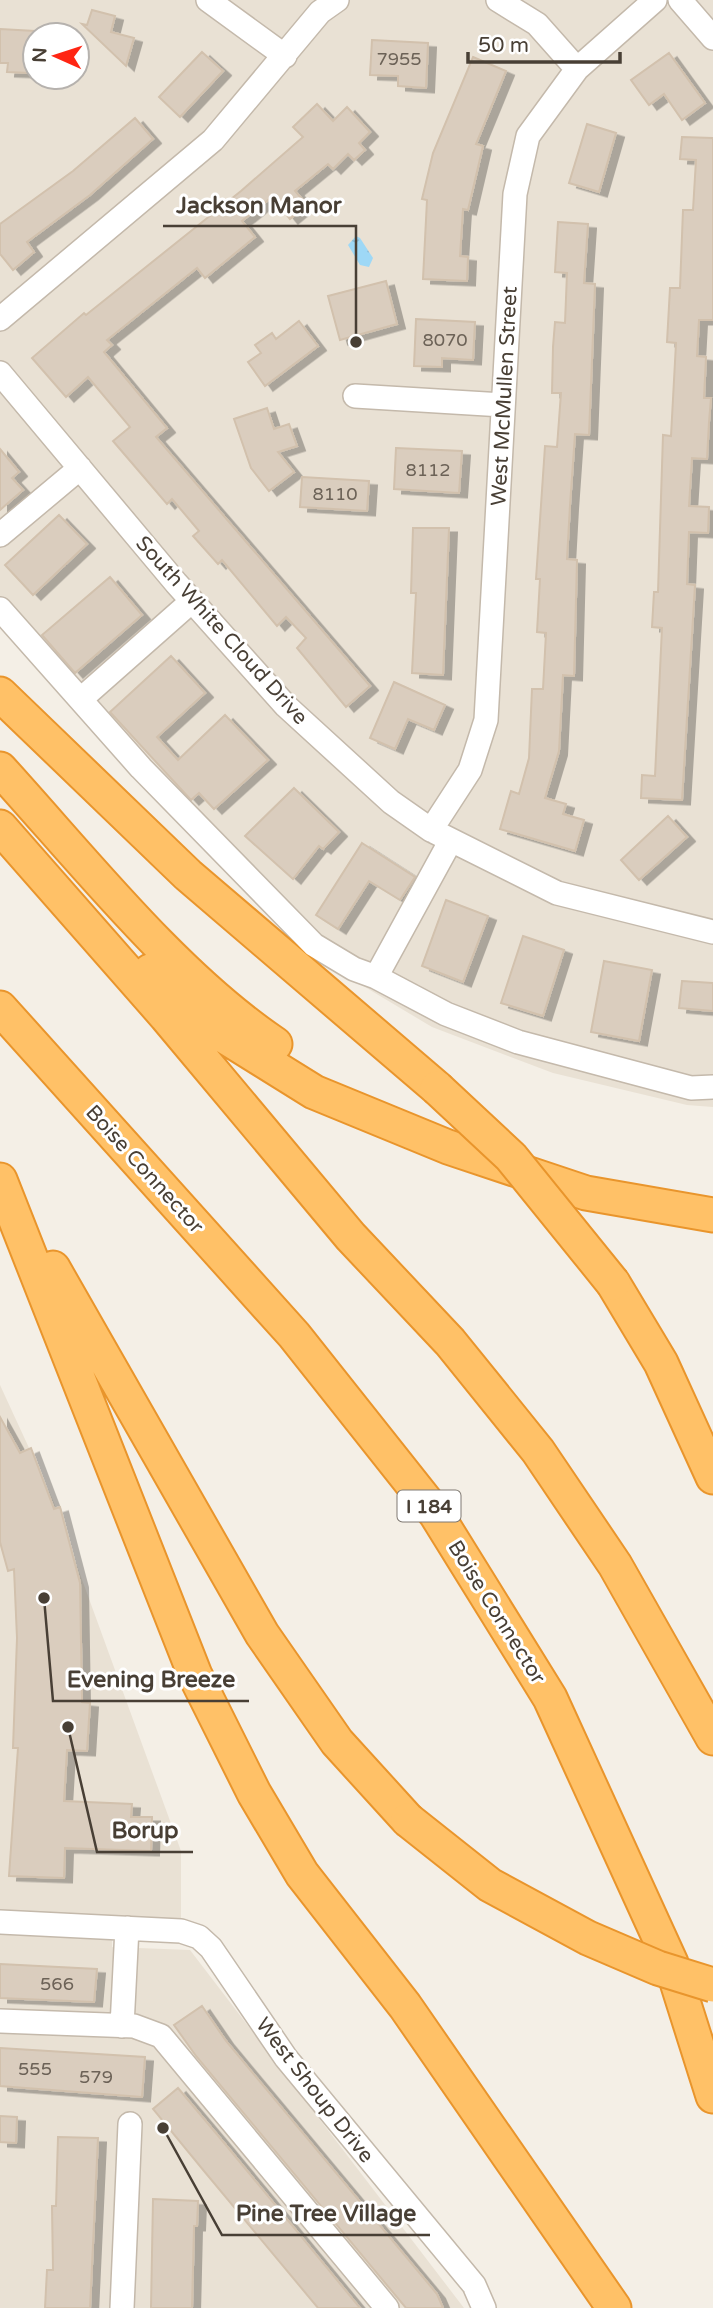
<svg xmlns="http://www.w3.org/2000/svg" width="713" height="2308" viewBox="0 0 713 2308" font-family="'Varela Round',sans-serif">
<defs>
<pattern id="water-ripples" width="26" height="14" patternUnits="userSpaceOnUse" patternTransform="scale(1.75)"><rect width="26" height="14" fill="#9ed8f6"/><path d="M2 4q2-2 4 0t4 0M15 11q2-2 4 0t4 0" fill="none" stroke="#8abad4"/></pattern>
<filter id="shadow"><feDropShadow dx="8" dy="4.5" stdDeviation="0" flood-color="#0004"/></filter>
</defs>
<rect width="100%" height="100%" fill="#f4efe6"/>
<path fill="#e9e1d4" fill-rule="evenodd" d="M0,0H713V1107L687,1105L553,1073L432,1027L303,950L0,607ZM35,35H77V77H35Z
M0,1385L53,1500L181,1851V1931L112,1928V1947L190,1950L464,2308H0Z"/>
<path fill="url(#water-ripples)" d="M356,236L360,238L373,258L369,267L360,265L348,245Z"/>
<path fill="#dacdbe" stroke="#d2c1ad" stroke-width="2" filter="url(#shadow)" d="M92,10L115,16L111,32L134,38L126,66L82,24L87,25Z
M0,29L35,31V64L30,63V73L7,72L8,63H0Z
M372,40L428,43L426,88L398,86V76L370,75Z
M202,52L223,71L180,117L159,97Z
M669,53L705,103L682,120L664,94L649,105L631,80Z
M473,57L506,71L476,144L483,146L468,210L463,209L460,256L468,257L467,281L423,279L427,200L422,199L433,153Z
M317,104L333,121L347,107L370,132L359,143L365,150L354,160L348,154L333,169L328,164L295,191L307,205L290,219L272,197L242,221L255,237L205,278L197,268L107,340L112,345L104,352L167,428L156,437L370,686L346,707L297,648L306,638L286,617L277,626L222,560L218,564L193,536L199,531L172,499L167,504L113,441L130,427L88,377L66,397L32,358L84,313L86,315L241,191L303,137L293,127Z
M135,118L153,139L90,195L27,242L34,252L13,270L0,254V224L73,171Z
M587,124L616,133L599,192L569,183Z
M682,137L713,138V320H699L697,356L706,357L704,398H711L709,422L707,459L692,458L689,506L709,507L708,533L689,532L687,584L695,585L682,800L641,798L642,775L655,776L662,628L652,627L654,592H658L663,435L671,436L676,343L667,342L670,288H680L683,210H693L696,160L680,159Z
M558,222L588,224L584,283L595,284L589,435L575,434L570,505L567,559L577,560L574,676L563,675L559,751L545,798L566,804L563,814L584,820L575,851L500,829L511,791L519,794L529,758L532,689H543L546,633L537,632L540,579H536L545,446L557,447L561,393H552L553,347L555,322L565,323L567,273L555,272Z
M386,281L397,324L340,340L328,296Z
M416,319L475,322L473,360L442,358V367L414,366Z
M299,321L318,346L265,386L248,362L261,353L255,345L272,333L276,339Z
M267,408L274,429L289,424L297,446L278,452L294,472L269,491L251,468L234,419Z
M396,448L462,451L459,493L394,489Z
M0,449L19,472L12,478L23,490L0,510Z
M302,477L369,481L367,511L300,507Z
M59,515L87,544L33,595L5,565Z
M413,528H449L443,675L412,673L416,593H411Z
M110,577L142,615L75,673L42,635Z
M171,656L205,693L157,737L178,760L225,715L268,760L214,809L199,793L191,800L110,712Z
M394,682L445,705L434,730L408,719L395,749L370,738Z
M294,788L339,832L323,849L319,846L293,879L245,836Z
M668,816L687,837L639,880L621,860Z
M362,843L415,877L400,900L369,881L338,929L316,915Z
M446,900L488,916L463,982L422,966Z
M523,936L564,950L543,1016L501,1003Z
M604,961L652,970L639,1041L591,1032Z
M682,981L713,983V1011L679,1008Z
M0,1417L20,1453L31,1448L54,1509L60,1507L80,1583L82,1702L90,1703L87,1751L67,1750L64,1801L132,1804L131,1817H152L151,1851L65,1848L64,1878L9,1876L18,1748H13L17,1638L14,1569L8,1571L0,1542Z
M0,1964L97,1969L94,2002L0,1998Z
M202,2006L226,2041L437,2294L443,2308H406L196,2056L174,2025Z
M0,2048L145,2057L142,2097L0,2086Z
M178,2088L225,2144L360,2308H318L204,2171L153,2109Z
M0,2116L17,2117L16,2143L0,2142Z
M58,2137L98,2138L90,2308H45L47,2270H53L52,2206H56Z
M153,2199L198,2201L197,2226H194L192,2308H151Z"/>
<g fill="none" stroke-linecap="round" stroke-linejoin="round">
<g stroke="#c4b9ab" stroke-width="26">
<path id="minor" d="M208,0L285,56
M498,0L537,24L577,69
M680,0L713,38
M0,319L213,140L320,12L337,0
M0,373L176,583L286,706L391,802L431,830L557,893L713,932
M355,396L503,405
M0,535L80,468
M0,609L141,768L314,945L354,969L376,977L446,1014L518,1042L691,1088L713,1087
M81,699L192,601
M431,830L470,770L486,720L515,194L528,136L577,69L655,0
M376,977L451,840
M0,1922L181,1931L199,1937L211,1948L286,2058L474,2285L484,2308
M0,2021L134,2026L161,2036L387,2308
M122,2026L127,1928
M122,2308L130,2124"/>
</g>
<g stroke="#e9952c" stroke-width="37">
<path id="highway" d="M0,694L188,875L437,1088
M0,769C82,859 175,977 275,1044
M0,827L166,1016L351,1237L450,1342L538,1451L615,1565L713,1738
M150,971L224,1036L314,1092L448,1147L586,1193L713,1215
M0,1008L294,1335L436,1514L550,1698L671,1963L713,2096
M0,1180L195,1675L254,1793L302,1874L405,2006L614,2308
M53,1268L262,1634L337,1742L408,1820
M613,1283L661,1363L713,1477"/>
</g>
<use href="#minor" stroke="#fff" stroke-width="23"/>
<use href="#highway" stroke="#ffc167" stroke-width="33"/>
<g stroke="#e9952c" stroke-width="37" stroke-linecap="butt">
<path id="highway-bridge" d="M437,1088L511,1157L613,1283
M408,1820L490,1885L588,1938L658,1968L713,1985"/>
</g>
<use href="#highway-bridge" stroke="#ffc167" stroke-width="33"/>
</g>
<g text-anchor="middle" stroke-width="6" stroke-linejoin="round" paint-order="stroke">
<g font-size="18" fill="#6c6257">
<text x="399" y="65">7955</text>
<text x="445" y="346">8070</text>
<text x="428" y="476">8112</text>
<text x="335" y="500">8110</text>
<text x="57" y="1990">566</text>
<text x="35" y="2075">555</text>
<text x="96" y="2083">579</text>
</g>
<rect fill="#fff" stroke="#7f7972" stroke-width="2" x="397.5" y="1490.5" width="63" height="31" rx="5"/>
<g font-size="19" font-weight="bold" fill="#483f35">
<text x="429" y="1513">I 184</text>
</g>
<g font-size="21" fill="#483f35" stroke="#fff">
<text transform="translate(504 396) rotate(-87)" y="7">West McMullen Street</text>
<text transform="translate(222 630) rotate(48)" y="7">South White Cloud Drive</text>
<text transform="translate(145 1169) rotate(48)" y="7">Boise Connector</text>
<text transform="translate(497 1612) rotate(58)" y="7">Boise Connector</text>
<text transform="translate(315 2090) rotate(52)" y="7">West Shoup Drive</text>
</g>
</g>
<path fill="none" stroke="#483f35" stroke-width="2.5" d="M356 342L356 226H163M44 1598L53 1701H249M68 1727L97 1852H193M163 2128L222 2235H430"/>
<g fill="#483f35" stroke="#fff" stroke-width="2.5">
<circle cx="356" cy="342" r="7"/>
<circle cx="44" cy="1598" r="7"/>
<circle cx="68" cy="1727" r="7"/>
<circle cx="163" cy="2128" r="7"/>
</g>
<g font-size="23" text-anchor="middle" font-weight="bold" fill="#483f35" stroke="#fff" stroke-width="6" stroke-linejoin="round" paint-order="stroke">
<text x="259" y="213">Jackson Manor</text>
<text x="151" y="1687">Evening Breeze</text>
<text x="145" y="1838">Borup</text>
<text x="326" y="2221">Pine Tree Village</text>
</g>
<g transform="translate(56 56) rotate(273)"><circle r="33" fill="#ffffff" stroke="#b6b2ae" stroke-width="2"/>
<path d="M0-5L12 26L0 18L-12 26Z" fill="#ff2513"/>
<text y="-10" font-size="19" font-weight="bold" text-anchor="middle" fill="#483f35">N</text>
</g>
<path d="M468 52v10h152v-10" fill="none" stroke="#483f35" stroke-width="3.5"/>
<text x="478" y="52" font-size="21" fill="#483f35" stroke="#ffffff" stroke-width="5" paint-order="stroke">50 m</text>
</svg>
